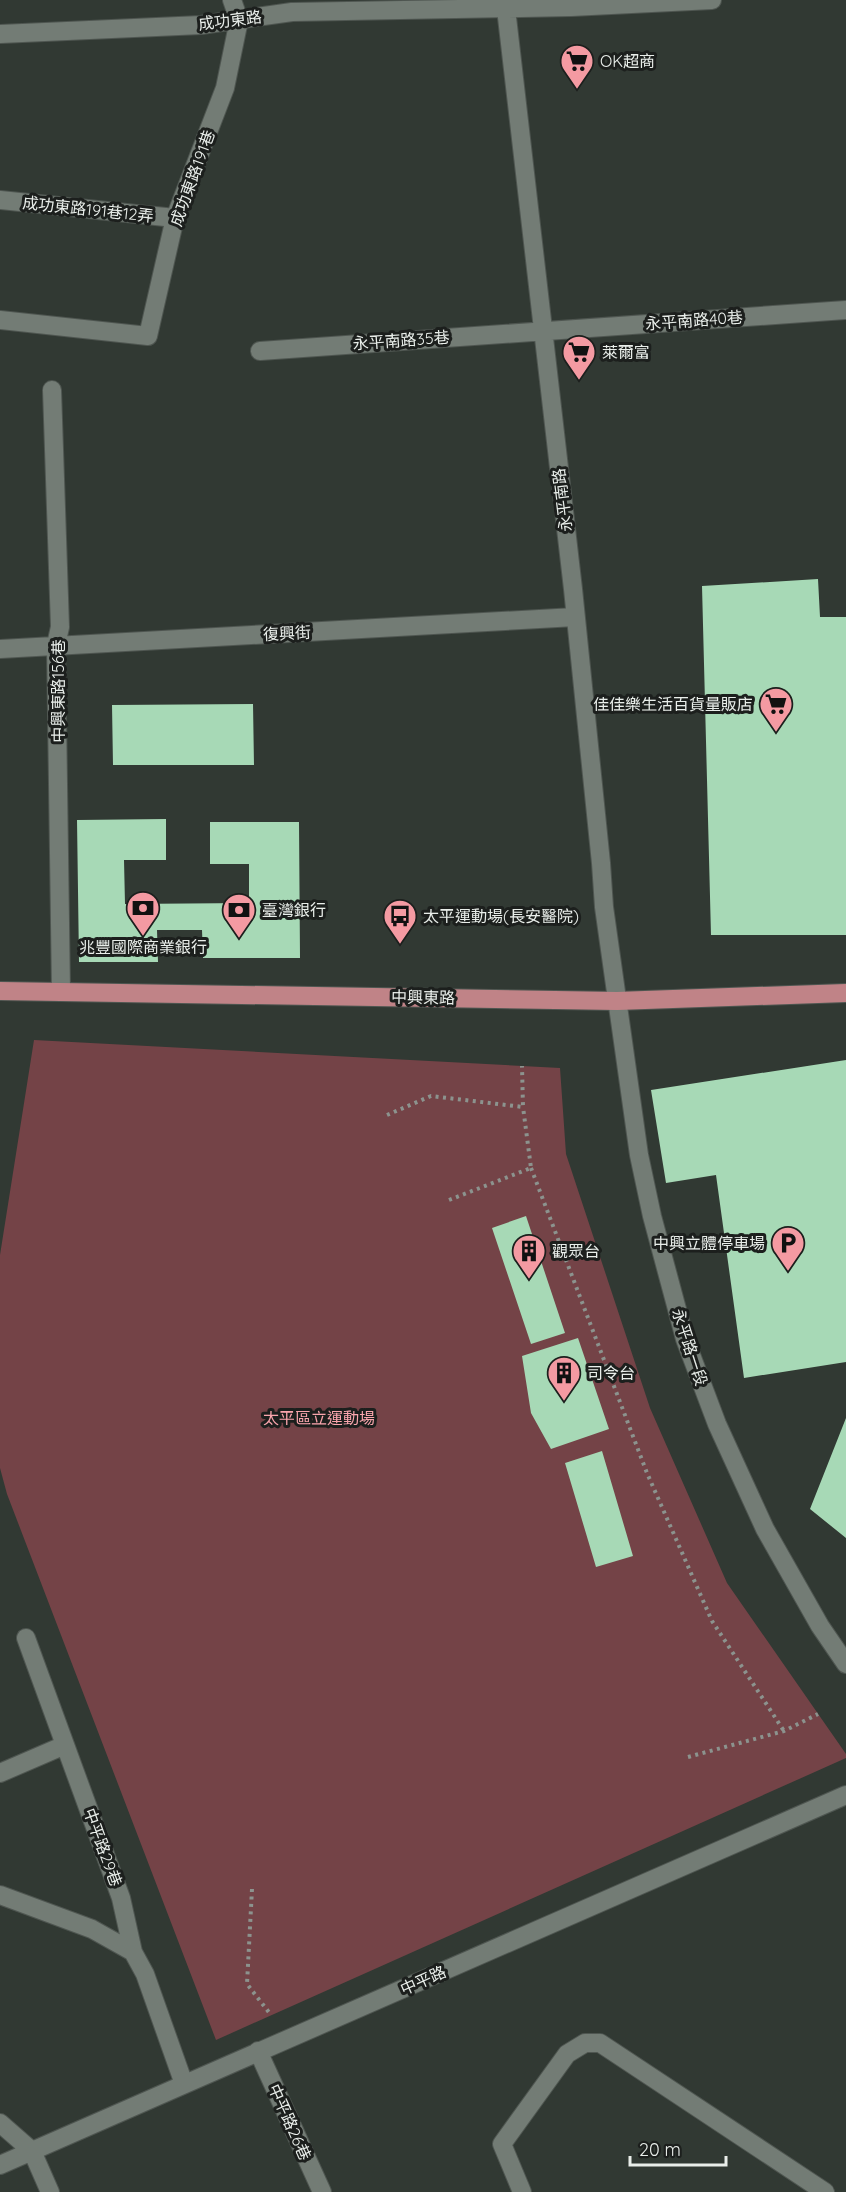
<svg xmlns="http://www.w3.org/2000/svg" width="846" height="2192" viewBox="0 0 846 2192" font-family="Quicksand,'Noto Sans TC',sans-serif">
<rect width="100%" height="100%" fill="#313933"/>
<path fill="#744347" d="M34,1040L560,1068L566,1154L650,1408L727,1583L846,1754V1758L216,2040L7,1494L0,1468V1255Z"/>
<path fill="#a7d9b6" d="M818,579L820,617H846V935H711L702,586Z
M253,704L254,765H113L112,705Z
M166,819V860H124L125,904L249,903V864H210V822H299L300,958H203L202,930H157L158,962H79L77,820Z
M846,1060V1362L744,1378L716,1175L666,1183L651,1090Z
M526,1216L565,1333L531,1344L492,1228Z
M578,1338L609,1429L551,1449L531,1413L522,1356Z
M846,1418V1538L810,1509Z
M602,1451L633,1556L596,1567L565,1463Z"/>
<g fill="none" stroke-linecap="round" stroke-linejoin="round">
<g stroke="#4f5651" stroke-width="20">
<path id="minor" d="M505,0L573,589L601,863L604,907L639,1155L652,1216L685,1339L717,1424L765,1529L820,1626L846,1664
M0,34L201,25L292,12L571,7L712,0
M0,200L175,218
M0,320L148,336L175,218L225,88L239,20L232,0
M260,351L846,310
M52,390L60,627L56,645L61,992
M0,649L575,617
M26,1638L121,1898L133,1952L145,1974L184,2084
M0,1773L65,1745
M0,1895L92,1929L133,1952
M258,2051L322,2192
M0,2123L32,2151L50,2192
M0,2165L846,1795
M522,2192L502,2144L567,2054L585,2043H600L825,2192"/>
</g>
<g stroke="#4f5651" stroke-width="20">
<path id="major" d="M0,991L617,1001L846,993"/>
</g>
<path stroke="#8c938e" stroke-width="4" stroke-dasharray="3 4.5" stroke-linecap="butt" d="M387,1115L431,1096L523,1107L522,1066
M531,1168L647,1473L712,1621L784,1731
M449,1200L531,1168L523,1107
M688,1757L784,1731L818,1714
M252,1889L247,1984L271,2015"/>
<use href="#minor" stroke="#737c75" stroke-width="18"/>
<use href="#major" stroke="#c08387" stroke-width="18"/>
</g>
<defs>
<g id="supermarket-pin" transform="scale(1.725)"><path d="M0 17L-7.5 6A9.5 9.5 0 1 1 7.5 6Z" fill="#f49aa2" stroke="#1c1f1d"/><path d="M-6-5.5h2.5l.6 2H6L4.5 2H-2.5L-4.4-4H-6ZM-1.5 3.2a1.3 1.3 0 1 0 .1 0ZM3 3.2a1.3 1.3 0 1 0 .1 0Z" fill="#111"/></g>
<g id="bank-pin" transform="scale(1.725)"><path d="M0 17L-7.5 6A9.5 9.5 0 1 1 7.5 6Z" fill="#f49aa2" stroke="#1c1f1d"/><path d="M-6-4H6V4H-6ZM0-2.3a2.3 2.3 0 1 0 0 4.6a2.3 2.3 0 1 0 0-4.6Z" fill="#111"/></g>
<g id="bus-pin" transform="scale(1.725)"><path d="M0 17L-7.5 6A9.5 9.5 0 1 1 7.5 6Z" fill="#f49aa2" stroke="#1c1f1d"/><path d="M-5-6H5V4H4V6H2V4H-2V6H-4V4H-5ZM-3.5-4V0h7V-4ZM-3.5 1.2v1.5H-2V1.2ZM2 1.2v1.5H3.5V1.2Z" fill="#111"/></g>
<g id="parking-pin" transform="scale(1.725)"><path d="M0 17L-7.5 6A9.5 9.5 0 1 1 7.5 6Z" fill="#f49aa2" stroke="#1c1f1d"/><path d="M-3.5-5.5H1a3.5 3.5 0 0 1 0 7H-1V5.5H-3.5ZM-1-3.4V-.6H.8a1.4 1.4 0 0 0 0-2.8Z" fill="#111"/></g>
<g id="building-pin" transform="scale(1.725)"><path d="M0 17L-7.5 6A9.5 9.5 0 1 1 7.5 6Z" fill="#f49aa2" stroke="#1c1f1d"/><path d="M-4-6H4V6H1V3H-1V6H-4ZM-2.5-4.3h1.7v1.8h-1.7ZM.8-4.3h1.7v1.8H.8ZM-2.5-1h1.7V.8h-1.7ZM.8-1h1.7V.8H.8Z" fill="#111"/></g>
</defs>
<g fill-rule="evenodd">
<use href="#supermarket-pin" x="577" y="61"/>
<use href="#supermarket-pin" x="579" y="352"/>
<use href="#supermarket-pin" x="776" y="704"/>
<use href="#bank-pin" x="143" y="908"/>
<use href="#bank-pin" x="239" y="910"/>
<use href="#bus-pin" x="400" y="916"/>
<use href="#parking-pin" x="788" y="1243"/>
<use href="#building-pin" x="529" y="1251"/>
<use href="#building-pin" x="564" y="1373"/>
</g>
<g text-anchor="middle" stroke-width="6" stroke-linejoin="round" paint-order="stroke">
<g font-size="16" fill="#e9eeea" stroke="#1c1f1d">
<text transform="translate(230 20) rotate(-7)" y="6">成功東路</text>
<text transform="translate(192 178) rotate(-70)" y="6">成功東路191巷</text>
<text transform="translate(88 209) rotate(6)" y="6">成功東路191巷12弄</text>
<text transform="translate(694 320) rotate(-4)" y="6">永平南路40巷</text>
<text transform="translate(401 340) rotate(-4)" y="6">永平南路35巷</text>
<text transform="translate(562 500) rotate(-97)" y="6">永平南路</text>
<text transform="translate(287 633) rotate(-3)" y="6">復興街</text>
<text transform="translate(58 691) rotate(-90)" y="6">中興東路156巷</text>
<text transform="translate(423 997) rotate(1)" y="6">中興東路</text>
<text transform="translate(690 1347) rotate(72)" y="6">永平路一段</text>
<text transform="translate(103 1847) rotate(70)" y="6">中平路29巷</text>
<text transform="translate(423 1980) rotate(-24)" y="6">中平路</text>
<text transform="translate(290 2122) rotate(66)" y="6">中平路26巷</text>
</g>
<g font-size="16" fill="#e9eeea" stroke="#1c1f1d" text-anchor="start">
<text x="600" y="67">OK超商</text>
<text x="602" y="358">萊爾富</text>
<text x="753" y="710" text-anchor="end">佳佳樂生活百貨量販店</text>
<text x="262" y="916">臺灣銀行</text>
<text x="423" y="922">太平運動場(長安醫院)</text>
<text x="143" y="953" text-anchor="middle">兆豐國際商業銀行</text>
<text x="765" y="1249" text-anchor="end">中興立體停車場</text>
<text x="552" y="1257">觀眾台</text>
<text x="587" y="1379">司令台</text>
</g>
<g font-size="16" fill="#faa5ad" stroke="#1c1f1d">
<text x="319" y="1424">太平區立運動場</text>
</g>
</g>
<path d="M630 2156v9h96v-9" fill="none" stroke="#e9eeea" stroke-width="3"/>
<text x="639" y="2156" font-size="18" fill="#e9eeea" stroke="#1c1f1d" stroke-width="4.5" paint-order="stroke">20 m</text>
</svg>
